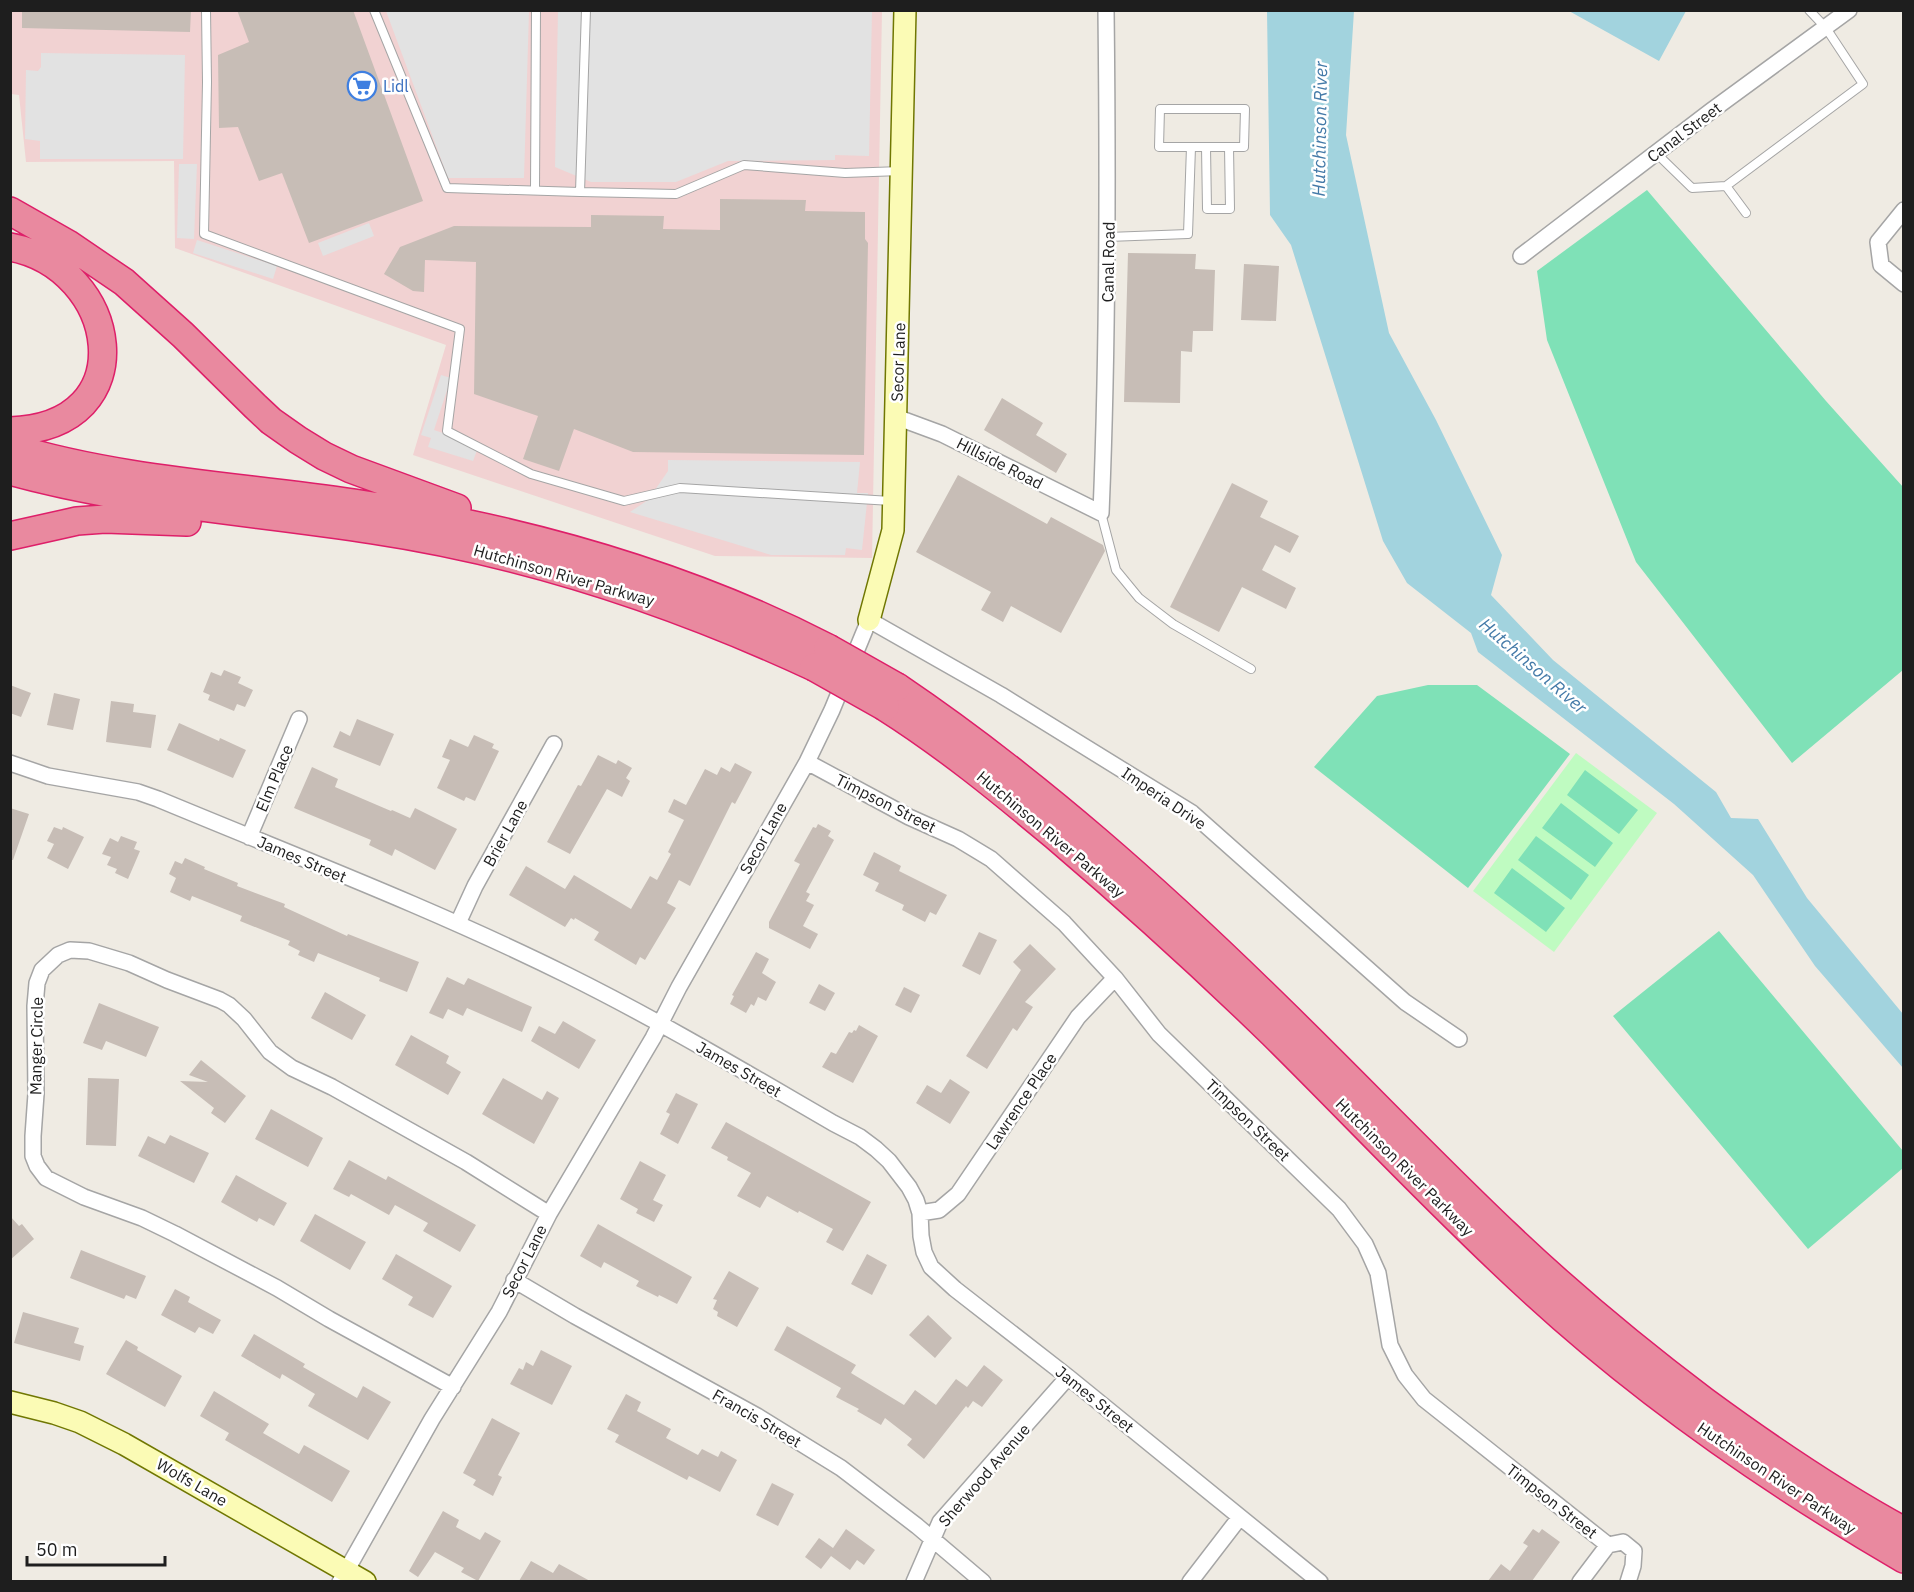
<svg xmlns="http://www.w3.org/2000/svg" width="1914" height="1592" viewBox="0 0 1914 1592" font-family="'IBM Plex Sans',sans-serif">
<rect width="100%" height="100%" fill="#efebe3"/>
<path fill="#f1d2d2" d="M10,11H882L872,558L715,556L413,455L446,345L175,248L174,161L26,162L19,95L11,94Z"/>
<path fill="#bffbc1" d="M1576,753L1657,813L1554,952L1473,891Z"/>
<path fill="#7fe1b7" d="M1647,190L1826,401L1903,487V670L1792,763L1636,562L1547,340L1537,271Z
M1428,685H1477L1570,754L1468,888L1314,767L1377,696Z
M1585,770L1638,810L1619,834L1567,795Z
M1561,803L1613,843L1595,867L1542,828Z
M1536,836L1589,875L1571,900L1518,860Z
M1512,868L1565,908L1546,932L1494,893Z
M1719,931L1903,1151V1168L1808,1249L1613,1016Z"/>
<path fill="#e2e2e2" d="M386,11H529L524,178H448Z
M558,11H872L869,156L835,155V160L728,161L676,182H591L555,167Z
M41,53L185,55L183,159H40V141L25,139L26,70L38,71L41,67Z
M179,164H197L194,239L177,238Z
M369,223L374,236L323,256L318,243Z
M197,240L277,266L273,279L193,253Z
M441,375L451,378L434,430L479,445L473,461L428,447L431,438L421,435Z
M668,460L860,462L857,493H868L862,550L846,548L845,555H771L630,512L648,500L668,471Z"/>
<path fill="#a2d3de" d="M1267,11H1354L1346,135L1389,333L1436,420L1502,555L1491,595L1553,660L1716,792L1731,818L1758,819L1807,898L1903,1014V1068L1815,966L1753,875L1674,804L1478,652L1471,633L1407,583L1383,541L1291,245L1270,215Z
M1569,11H1686L1659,61Z"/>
<path fill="#c7bdb6" d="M22,10H191L190,32L22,28Z
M237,10H353L423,201L309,243L282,173L259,181L238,127L219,128L218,55L249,42Z
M720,199L806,200L805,211L865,212V239L868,243L864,455L633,452L574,429L559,471L523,459L538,416L474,394L476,262L425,260L424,292L413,291L384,274L400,247L454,226L591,227V215L664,216L663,229L720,230Z
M1128,253L1196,254L1195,269L1215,270L1213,331H1193L1192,352L1181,351L1180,403L1124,402Z
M1244,264L1279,266L1276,321L1241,320Z
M1002,398L1043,423L1036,435L1067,454L1056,473L984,430Z
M958,475L1047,524L1051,517L1103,545L1105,551L1061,633L1011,606L1003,622L981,610L991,592L916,552Z
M1232,483L1268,501L1260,517L1299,536L1290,553L1275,545L1262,570L1296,588L1286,609L1242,587L1219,632L1170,607Z
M224,670L241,677L238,683L253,690L245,707L237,704L234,711L208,700L210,695L203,692L211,672L221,676Z
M10,685L31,693L21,717L10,713Z
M54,693L80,699L73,730L47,725Z
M111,701L134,704L133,712L156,715L151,748L106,742Z
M357,719L394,734L380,766L333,747L340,731L350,736Z
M179,723L219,741L220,738L246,750L233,778L167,750Z
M474,735L494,744L492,748L499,751L475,801L466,797L464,801L437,788L450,760L442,757L450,739L468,747Z
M598,755L616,764L618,760L632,768L626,778L630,781L622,797L607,789L570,854L547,842L578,785L581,786Z
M735,763L752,772L735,804L732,802L690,886L679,880L667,903L676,908L645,960L640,957L636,965L594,940L599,932L575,918L574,920L571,918L565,927L509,895L526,866L565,889L574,875L631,909L650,876L657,880L671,854L668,852L684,820L668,812L674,799L686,805L705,769L717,775L721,767L730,772Z
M312,767L338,779L335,787L391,811L392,810L410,818L415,808L457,829L435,870L395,849L392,856L369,845L371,840L294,808Z
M10,808L29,814L13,860H10Z
M818,824L831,831L828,836L834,840L806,892L810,894L806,901L814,905L803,926L818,934L810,949L769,928V922L800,864L794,861L813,827L816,828Z
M54,827L62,830L63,827L84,837L68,869L47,858L54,844L47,841Z
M121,836L137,842L134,849L140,851L128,879L115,873L117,869L107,865L111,857L102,854L110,838L118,842Z
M874,852L901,866L899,871L947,895L936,915L930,912L925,922L902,910L904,905L875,891L879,883L863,875Z
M185,858L205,867L204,869L238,883L237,886L285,904L284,907L347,936L348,934L419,962L407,992L379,981L380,978L318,953L314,962L298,955L300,951L288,945L290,941L240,921L242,916L192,896L190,901L170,892L176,878L169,874L175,861L182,864Z
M979,932L997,940L980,975L962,966Z
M1030,944L1056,969L1025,1002L1033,1007L1017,1031L1013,1028L987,1069L966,1056L1021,970L1013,962Z
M756,952L769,959L762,973L776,982L766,1001L758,997L754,1006L751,1004L746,1013L730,1004L734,996L732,995Z
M447,977L464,985L468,978L532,1007L522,1032L467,1008L463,1016L448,1009L443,1019L429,1013Z
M819,984L835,993L825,1011L809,1003Z
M904,987L920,995L911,1013L895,1005Z
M325,992L366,1015L352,1040L311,1018Z
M99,1003L159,1027L146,1057L106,1041L102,1050L83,1043Z
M563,1021L596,1040L579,1069L531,1041L539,1026L555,1034Z
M859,1025L878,1036L853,1083L822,1067L831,1052L836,1054L849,1032L852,1033L854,1030L856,1031Z
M411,1035L449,1056L446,1063L461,1072L448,1095L395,1065Z
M201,1060L246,1096L225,1123L211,1113L214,1108L180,1081L208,1082L189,1075Z
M88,1078L119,1079L116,1146L86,1145Z
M503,1078L542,1100L547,1091L559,1098L534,1144L482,1114Z
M950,1079L970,1092L950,1124L916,1103L927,1085L941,1093Z
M676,1093L698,1104L678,1144L660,1134L670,1114L666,1112Z
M271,1109L323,1138L308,1167L255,1139Z
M726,1122L871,1202L843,1251L826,1242L833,1229L799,1211L798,1213L767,1196L760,1208L737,1196L751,1173L727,1160L728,1157L711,1148Z
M170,1135L209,1153L194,1183L138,1156L148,1136L165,1144Z
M349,1160L386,1180L388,1176L476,1225L460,1252L423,1231L428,1223L395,1205L389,1215L351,1194L349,1197L333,1189Z
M640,1161L666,1175L653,1200L663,1205L654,1222L636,1213L638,1209L620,1199Z
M236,1175L287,1203L274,1226L259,1218L257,1222L221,1202Z
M315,1214L366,1242L350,1270L300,1241Z
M10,1216L19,1226L22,1224L34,1239L10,1260Z
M598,1224L692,1277L677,1304L659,1295L658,1297L636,1286L639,1281L604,1262L601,1268L580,1256Z
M81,1250L146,1276L136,1299L126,1295L124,1299L70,1278Z
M396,1254L452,1286L433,1318L408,1305L413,1297L382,1279Z
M867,1254L887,1265L872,1295L851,1284Z
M729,1271L759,1288L737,1327L717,1316L718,1312L713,1309L717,1300L713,1299Z
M175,1289L190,1297L188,1302L221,1320L213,1334L199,1327L195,1333L161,1315Z
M23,1312L79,1328L74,1343L84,1346L80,1361L14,1343Z
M928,1315L952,1338L935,1358L909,1335Z
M787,1326L856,1365L851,1373L904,1405L915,1390L936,1405L956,1379L967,1387L984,1365L1003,1380L982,1407L973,1401L968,1408L966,1406L924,1459L907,1445L912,1439L885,1418L881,1425L857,1411L859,1409L836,1397L841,1388L774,1350Z
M254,1334L305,1364L303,1367L357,1398L363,1386L391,1402L368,1440L308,1406L315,1394L282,1374L280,1379L241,1356Z
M126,1340L138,1347L137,1350L182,1376L165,1407L106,1374Z
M541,1350L572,1366L552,1405L510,1384L519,1368L523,1370L526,1362L533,1366Z
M214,1391L269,1424L263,1433L299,1454L304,1445L350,1471L332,1502L225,1440L229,1433L200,1416Z
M626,1394L641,1402L637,1411L671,1429L666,1438L698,1455L702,1449L718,1457L721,1451L737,1460L720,1492L689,1476L687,1480L615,1442L619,1435L607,1429Z
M492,1418L520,1433L498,1475L502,1477L493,1496L473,1485L476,1480L463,1473Z
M772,1483L794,1494L778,1526L756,1515Z
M443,1511L459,1520L456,1527L480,1540L485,1532L501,1541L478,1581L461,1572L464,1568L435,1552L418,1577L409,1571Z
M846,1529L875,1550L864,1565L857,1560L850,1570L831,1556L821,1569L805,1557L819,1538L833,1548Z
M1533,1529L1539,1533L1542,1529L1560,1542L1532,1581H1488L1501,1564L1510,1571L1528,1546L1523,1543Z
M531,1561L553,1573L559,1564L590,1581H519Z"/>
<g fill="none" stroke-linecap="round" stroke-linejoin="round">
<g stroke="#a5a5a5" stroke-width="10">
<path id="lane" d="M206,10L207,82L204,234L460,329L447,431L531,474L624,501L680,488L891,501
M374,10L447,188L580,192
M586,10L580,192L676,194L744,165L845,173L901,171
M1206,147L1207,209H1230L1229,147
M1656,153L1692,188L1726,186
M535,190L536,10
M1746,213L1726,186L1863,84L1826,28L1809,10
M1108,237L1188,234L1191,147H1159L1160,109H1245L1244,147H1191
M1101,513L1116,570L1139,598L1173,624L1251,669"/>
</g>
<g stroke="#a5a5a5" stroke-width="18">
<path id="street" d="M1904,210L1878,242L1881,265L1904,284
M1521,256L1711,111L1849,10
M896,417L942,434L1101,513C1108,346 1108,178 1106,10
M807,762L909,817L958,839L991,859L1064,923L1115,978L1159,1034L1339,1209L1365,1244L1378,1273L1390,1345L1405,1375L1424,1399L1608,1545
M10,763L48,776L138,792L158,799C295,856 434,909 567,975C658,1020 745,1072 833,1123L860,1137L876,1149L889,1161L909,1187L916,1200L920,1213L921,1236L924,1252L931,1267L955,1289L1068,1377L1320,1582
M249,837L299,719
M458,923L475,886L554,744
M920,1213L939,1210L958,1194L1078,1017L1115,978
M514,1280L575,1316L757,1416L841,1468L917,1526L983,1582
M453,1387L329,1319L277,1288L175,1234L142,1218L84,1197L46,1178L37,1166L33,1156V1136L36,1094L35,1006L37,983L42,970L58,955L70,950L89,951L129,963L167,980L220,1000L229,1005L244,1019L270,1052L292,1068L332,1087L466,1162L549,1214
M340,1582L432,1419L499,1312L549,1214L653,1038L679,987L807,762L832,710L869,620L1001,695L1192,813L1405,1002L1459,1039
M914,1582L940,1522L1068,1377
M1190,1582L1240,1517
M1580,1582L1608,1545L1623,1542L1634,1551L1633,1566L1628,1582"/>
</g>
<g stroke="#707702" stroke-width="24">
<path id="secondary" d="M869,620L893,530L905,10
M10,1402L54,1413L80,1422L124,1444L365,1582"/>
</g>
<g stroke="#de1f69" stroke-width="30">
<path id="highway" d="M10,211L68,244L124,282L183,335L255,406L271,421L298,440L324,456L351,469L457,508
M10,247C119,267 147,427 10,431
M10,447C122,481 239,486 354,503C518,528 680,572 828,648
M10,471C129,504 252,511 373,530C526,553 674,602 814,667
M10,536L77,521L105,519L187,522
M897,687C1036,781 1162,894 1281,1011C1357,1085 1430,1162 1507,1235C1569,1294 1635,1349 1704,1401C1768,1448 1834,1493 1904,1531
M885,707C945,745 1000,790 1055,836C1130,900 1203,966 1273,1034C1357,1117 1438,1204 1525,1284C1640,1391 1768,1480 1904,1559"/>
</g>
<use href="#lane" stroke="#fff" stroke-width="8"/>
<use href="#street" stroke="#fff" stroke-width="15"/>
<use href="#secondary" stroke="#fbfbb5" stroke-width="21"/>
<use href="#highway" stroke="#e9899f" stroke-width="27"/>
<g stroke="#de1f69" stroke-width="30" stroke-linecap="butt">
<path id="highway-bridge" d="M828,648L897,687
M814,667L885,707"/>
</g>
<use href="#highway-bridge" stroke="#e9899f" stroke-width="27"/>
</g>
<defs>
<g id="supermarket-ring" transform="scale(1.5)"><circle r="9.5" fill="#fff" stroke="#3f7fe0" stroke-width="1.5"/><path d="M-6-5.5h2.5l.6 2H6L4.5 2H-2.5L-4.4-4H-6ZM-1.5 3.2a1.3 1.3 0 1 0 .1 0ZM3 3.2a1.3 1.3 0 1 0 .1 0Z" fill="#3f7fe0"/></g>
</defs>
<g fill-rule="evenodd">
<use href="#supermarket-ring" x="362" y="86"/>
</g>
<g text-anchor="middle" stroke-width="5" stroke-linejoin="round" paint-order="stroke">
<g font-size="16" fill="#366cbe" stroke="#fff" text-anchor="start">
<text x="383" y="92">Lidl</text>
</g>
<g font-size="16" fill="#1e1e1e" stroke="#fff">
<text transform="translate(1684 132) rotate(-37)" y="6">Canal Street</text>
<text transform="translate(1108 262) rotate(-89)" y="6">Canal Road</text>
<text transform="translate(898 362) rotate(-88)" y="6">Secor Lane</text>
<text transform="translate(1000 463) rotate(27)" y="6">Hillside Road</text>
<text transform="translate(564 575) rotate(16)" y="6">Hutchinson River Parkway</text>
<text transform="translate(274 778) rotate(-67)" y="6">Elm Place</text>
<text transform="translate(1164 798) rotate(34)" y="6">Imperia Drive</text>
<text transform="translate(886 803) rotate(27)" y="6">Timpson Street</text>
<text transform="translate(505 833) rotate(-61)" y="6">Brier Lane</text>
<text transform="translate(1051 834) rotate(40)" y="6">Hutchinson River Parkway</text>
<text transform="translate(763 838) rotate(-61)" y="6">Secor Lane</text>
<text transform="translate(302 859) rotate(23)" y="6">James Street</text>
<text transform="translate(36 1046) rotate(-89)" y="6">Manger Circle</text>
<text transform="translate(739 1069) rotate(30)" y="6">James Street</text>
<text transform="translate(1021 1101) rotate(-56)" y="6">Lawrence Place</text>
<text transform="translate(1248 1120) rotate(44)" y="6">Timpson Street</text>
<text transform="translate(1405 1167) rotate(45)" y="6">Hutchinson River Parkway</text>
<text transform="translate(524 1261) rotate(-63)" y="6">Secor Lane</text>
<text transform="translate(1095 1399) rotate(39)" y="6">James Street</text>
<text transform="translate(757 1418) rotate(30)" y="6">Francis Street</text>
<text transform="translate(984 1475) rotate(-49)" y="6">Sherwood Avenue</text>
<text transform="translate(1777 1478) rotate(34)" y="6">Hutchinson River Parkway</text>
<text transform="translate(192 1482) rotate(30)" y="6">Wolfs Lane</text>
<text transform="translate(1552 1501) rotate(38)" y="6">Timpson Street</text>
</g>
<g font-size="18" font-style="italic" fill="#447aa8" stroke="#fff">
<text transform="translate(1320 129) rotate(-89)" y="6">Hutchinson River</text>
<text transform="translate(1533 666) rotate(41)" y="6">Hutchinson River</text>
</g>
</g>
<rect width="1914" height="1592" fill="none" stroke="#1e1e1e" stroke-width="24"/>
<path d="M27 1556v9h138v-9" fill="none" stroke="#1e1e1e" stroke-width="3"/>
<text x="36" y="1556" font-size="18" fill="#1e1e1e" stroke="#ffffff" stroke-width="4.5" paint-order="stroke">50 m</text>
</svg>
